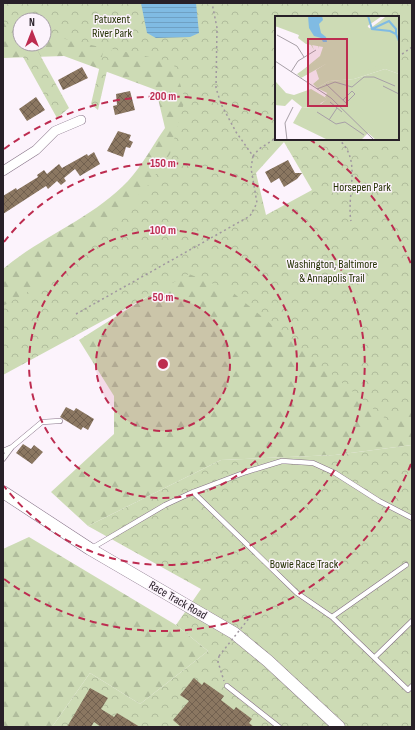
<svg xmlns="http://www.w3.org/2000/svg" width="415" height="730" viewBox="0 0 415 730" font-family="'Sofia Sans Condensed',sans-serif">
<defs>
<pattern id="forest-firs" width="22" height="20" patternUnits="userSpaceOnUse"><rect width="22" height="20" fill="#cddbb5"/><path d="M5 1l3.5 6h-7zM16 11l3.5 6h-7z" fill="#b0bc9c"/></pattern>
<pattern id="park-crowns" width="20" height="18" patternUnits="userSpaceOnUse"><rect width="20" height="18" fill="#cddbb5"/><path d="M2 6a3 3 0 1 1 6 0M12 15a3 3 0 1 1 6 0" fill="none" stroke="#b0bc9c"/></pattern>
<pattern id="water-rules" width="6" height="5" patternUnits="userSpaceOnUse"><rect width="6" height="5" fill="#80bbe3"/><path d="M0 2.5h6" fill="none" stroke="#6fa0c3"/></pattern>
<pattern id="building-cross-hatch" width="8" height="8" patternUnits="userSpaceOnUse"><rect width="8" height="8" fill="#8b7761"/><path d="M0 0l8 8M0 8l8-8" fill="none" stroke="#726150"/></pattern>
</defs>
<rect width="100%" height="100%" fill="#fcf3fc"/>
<path fill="url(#forest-firs)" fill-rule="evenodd" d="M3,3H412L398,17H276V118L3,312V269C42,236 93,218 128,181C142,166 153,145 165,128L156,90L64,56L3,58ZM20,20H44V44H20Z
M412,238V445L335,455L221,460L88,526L51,492L114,434V396L79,340L202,262Z
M29,537L176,625L208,651L140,704L90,673L52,727H3V549Z"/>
<path fill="url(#park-crowns)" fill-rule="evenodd" d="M3,3H412V406L407,404L393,425L231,291L189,274L3,375V306L38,286L72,260L116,219L149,184L170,154L185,99L173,62L112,49L98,110L91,104L104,48L44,34V20H20V44H34L69,108L57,118L3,21ZM276,17H398V139H276ZM284,142L312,190L266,215L256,173Z
M412,445V727H52L90,673L140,704L208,651L176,625L201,589L88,526L221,460L335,455Z"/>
<path fill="url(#water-rules)" d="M141,3H196L199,33L190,37L156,38L147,33Z"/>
<path fill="url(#building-cross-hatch)" d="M82,67L88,78L63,90L58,80Z
M130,91L135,110L115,115L113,106L117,105L116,94Z
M36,97L45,110L27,121L19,109Z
M118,131L131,135L129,140L133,142L130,148L126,147L123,157L107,151Z
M94,152L100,164L80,176L75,169L64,178L66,181L61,185L57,181L48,189L46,186L3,214V196L16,188L17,190L38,177L37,175L44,170L47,174L59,164L62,168L87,154L88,156Z
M288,160L295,173H302L297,179L284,187L279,178L271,183L265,172Z
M66,407L74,411L76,408L94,419L88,430L83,427L81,430L60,417Z
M23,444L31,449L34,445L43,452L32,464L16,453Z
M194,678L202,685L204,682L224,696L221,700L234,710L236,707L252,719L249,723L254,727H181L173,720L189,701L180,695Z
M90,688L108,698L101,709L114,717L117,713L140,727H101L94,722L91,727H67Z"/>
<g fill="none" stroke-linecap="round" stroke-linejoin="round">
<g stroke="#847085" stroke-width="5.5">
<path id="lane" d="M12,447L42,422L60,421
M3,451L12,447L3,459
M193,492L297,593L332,617L408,690L412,686
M92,548L165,505L193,492L246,472L282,461L313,463L335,473L379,501L412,518
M332,617L406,565
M375,657L412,621
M227,686L279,727"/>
</g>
<g stroke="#847085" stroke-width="10">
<path id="street" d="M3,171L36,150L55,131L81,120"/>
</g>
<g stroke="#847085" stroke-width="13">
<path id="secondary" d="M3,492L90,549L234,633L268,661L339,727"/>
</g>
<path stroke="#a097a0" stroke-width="1.5" stroke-dasharray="2 3" stroke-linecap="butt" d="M398,57L412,47
M338,139C363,159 346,194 351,221
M253,156L259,149L276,138
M76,314L250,216L257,203L251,168L253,156L236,132L221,104L216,88L217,28L212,3
M219,656L218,662L224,681"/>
<use href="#lane" stroke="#fff" stroke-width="4.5"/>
<use href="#street" stroke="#fff" stroke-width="9"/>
<use href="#secondary" stroke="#fff" stroke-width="12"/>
<path stroke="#a097a0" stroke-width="1.5" stroke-dasharray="2 3" stroke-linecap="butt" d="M219,656L254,612"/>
</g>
<circle cx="163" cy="364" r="67" fill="#bd2c50" fill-opacity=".12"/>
<g fill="none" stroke="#bd2c50" stroke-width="2" stroke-dasharray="7 5">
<circle cx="163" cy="364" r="67"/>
<circle cx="163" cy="364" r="134"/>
<path d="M4 242A201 201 0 1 1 4 486"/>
<path d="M411 464A268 268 0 0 1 4 579M4 149A268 268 0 0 1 274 120M309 139A268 268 0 0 1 411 264"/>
</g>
<g text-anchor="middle" stroke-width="3" stroke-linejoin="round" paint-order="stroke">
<g font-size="12" fill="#243103" stroke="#fcf3fc">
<text x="112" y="23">Patuxent<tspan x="112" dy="14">River Park</tspan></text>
<text x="362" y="191">Horsepen Park</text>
<text x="332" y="268">Washington, Baltimore<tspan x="332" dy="14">&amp; Annapolis Trail</tspan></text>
<text x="304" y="568">Bowie Race Track</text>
</g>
<g font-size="12" fill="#282028" stroke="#fcf3fc">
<text transform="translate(178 600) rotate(30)" y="4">Race Track Road</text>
</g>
</g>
<g transform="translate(275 16)">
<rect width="124" height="124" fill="#fcf3fc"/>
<path d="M0,0H107L23,58L45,40L48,31L31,28L23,22L24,19L0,10ZM112,0H124V58L110,53L79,63L54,65L42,72L38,68L44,63L41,54L52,47L58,48L75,27ZM1,66L11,77L19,79L36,73L53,83L37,92L27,91L17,83L10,90L0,89Z" fill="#cddbb5"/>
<path d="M0,0H90L93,11L98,15L110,14L120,20L124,26V41L75,62H70L51,48L26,62L22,58L44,43L49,37L50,29L44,28L43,33V27L36,26L39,34L33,24L14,13L4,8L0,12ZM111,0H124V18L109,11L99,12ZM110,53L124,58V124H101L93,117L86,124H53L18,107L27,91L37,92L42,85L46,88L52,83L50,81L52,77L42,72L54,65L79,63Z" fill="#cddbb5"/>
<path d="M33,0H47L48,4L44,8L46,17L51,21L52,26H48L46,22L39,20L34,12Z" fill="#80bbe3"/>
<path fill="none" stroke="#80bbe3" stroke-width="2" d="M93,0L97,13L115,15L121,18L124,25M97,13L114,5L121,13V18"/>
<path fill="none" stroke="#a79fa7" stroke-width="1" d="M2,19L22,30L29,41M0,45L56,82L99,124M16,56L23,45L41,34M51,68L71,87L80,78L77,75L68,84M108,70L124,78M42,73L60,66L77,71L89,61H99L120,70M55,86L67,96M42,96L61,108L70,106L89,119M54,104L62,92M11,124H28M12,124L10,107L18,91"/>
<path fill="#bd2c50" fill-opacity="0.15" stroke="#bd2c50" stroke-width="2" d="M33,23H72V90H33Z"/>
<rect width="124" height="124" fill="none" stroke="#282028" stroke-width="2"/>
</g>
<circle cx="163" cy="364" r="6" fill="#bd2c50" stroke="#fcf3fc" stroke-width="2"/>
<g font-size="12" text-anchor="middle" font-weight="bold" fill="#bd2c50" stroke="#fcf3fc" stroke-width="3" stroke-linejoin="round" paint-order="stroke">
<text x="163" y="100">200 m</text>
<text x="163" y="167">150 m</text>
<text x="163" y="234">100 m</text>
<text x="163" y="301">50 m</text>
</g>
<rect width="415" height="730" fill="none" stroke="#282028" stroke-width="8"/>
<g transform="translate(32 32)"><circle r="19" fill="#fcf3fc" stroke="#a79fa7"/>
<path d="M0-3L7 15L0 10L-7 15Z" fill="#bd2c50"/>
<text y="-6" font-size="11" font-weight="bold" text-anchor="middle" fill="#282028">N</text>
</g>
</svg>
